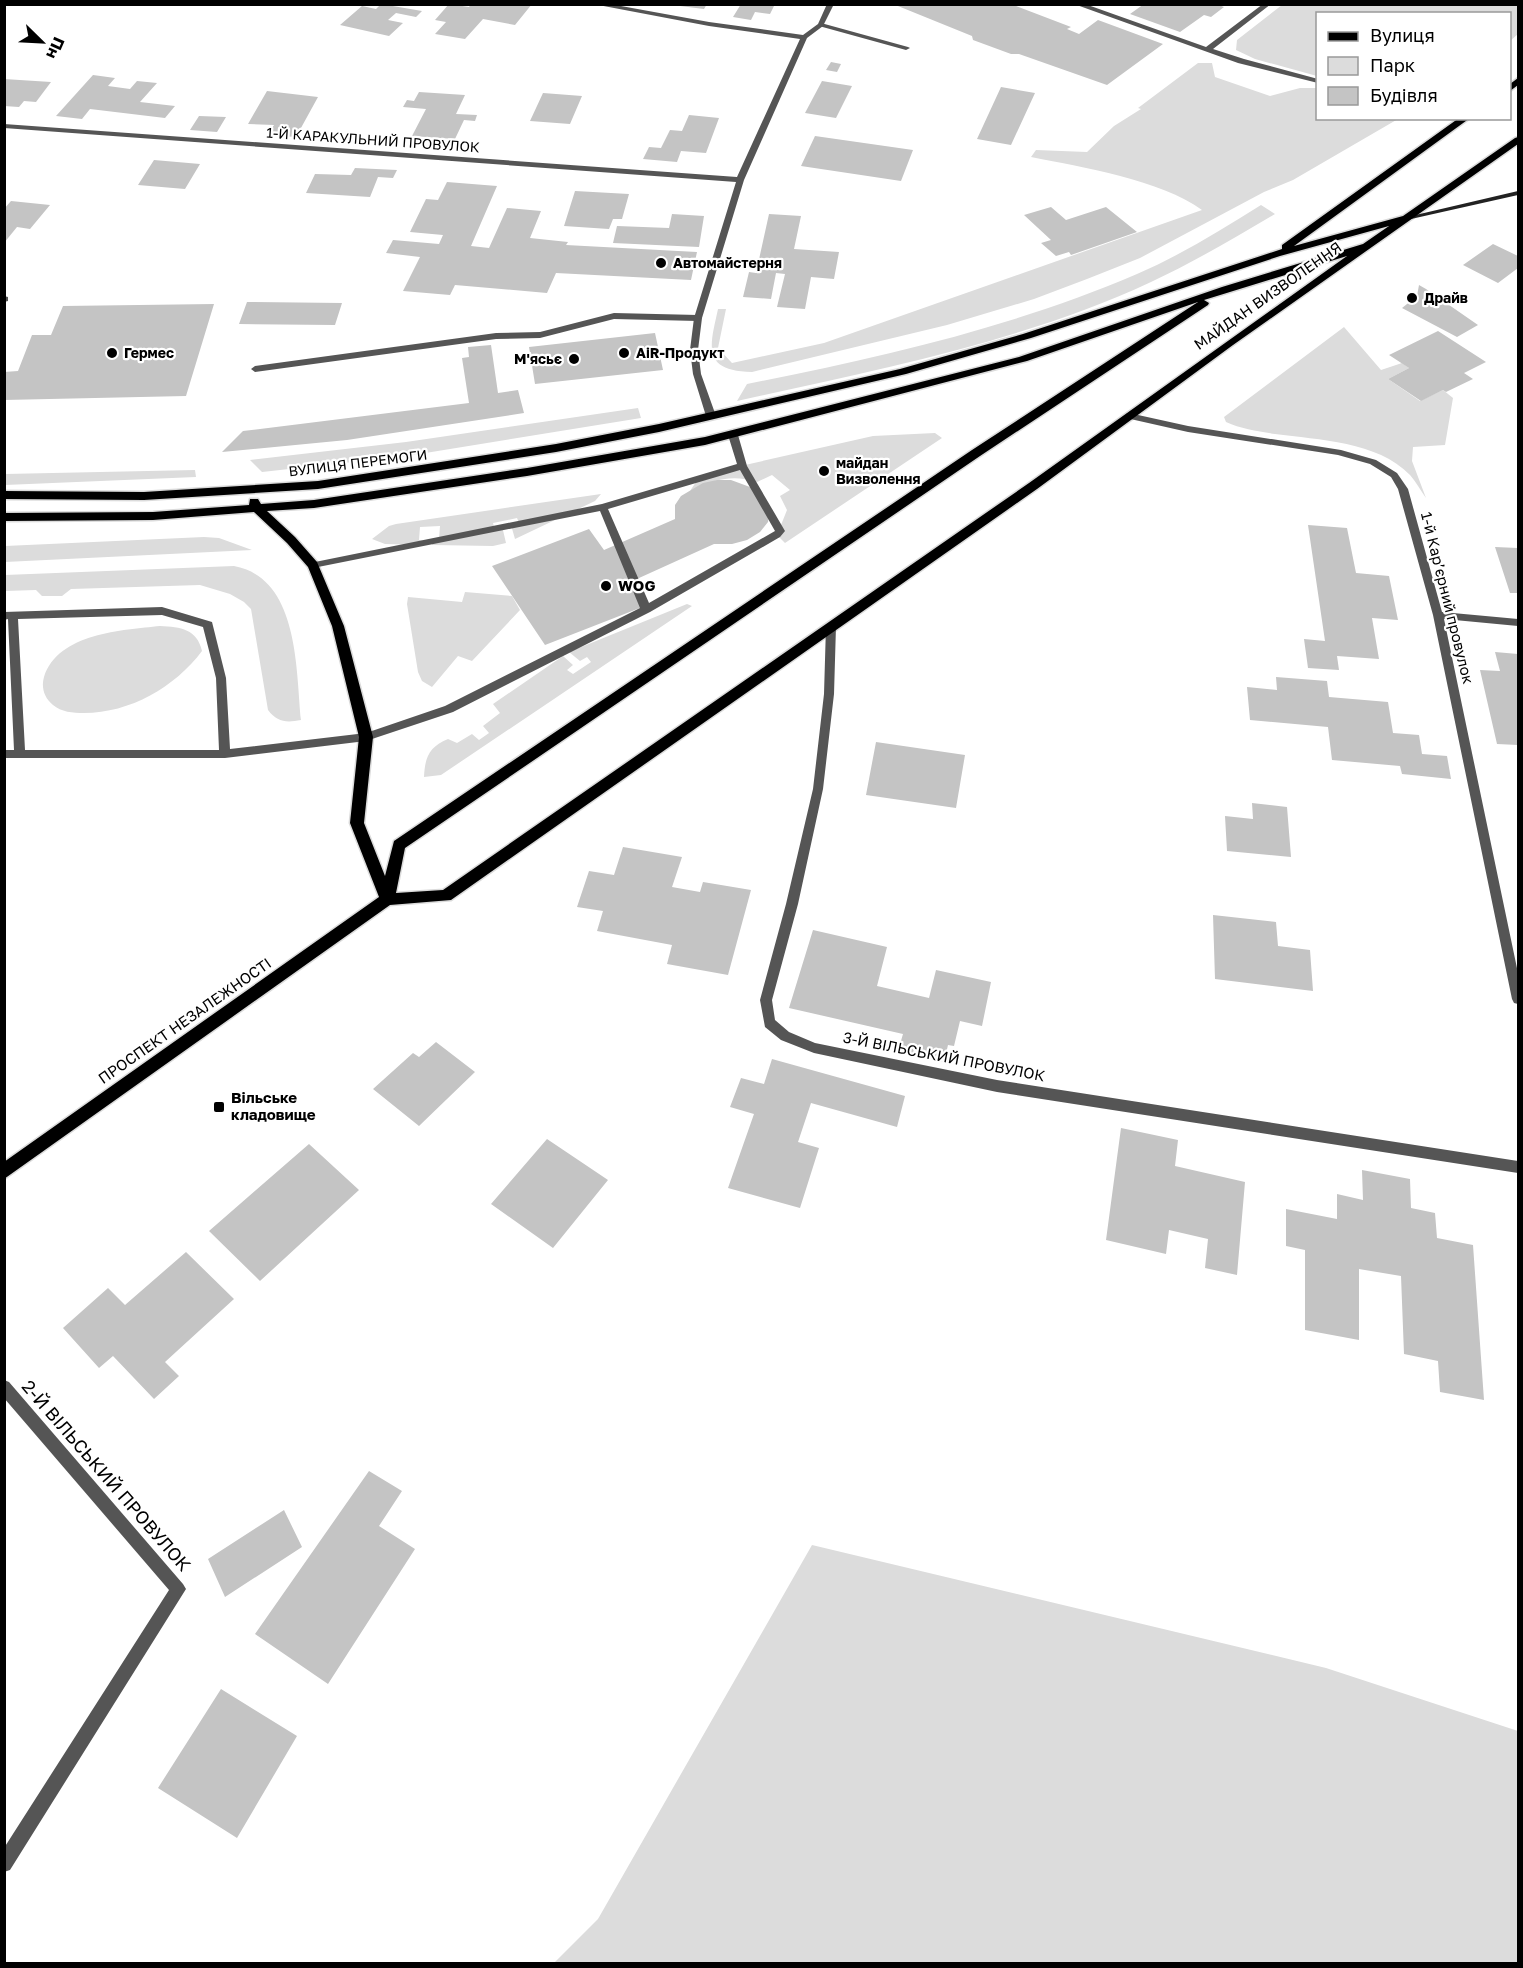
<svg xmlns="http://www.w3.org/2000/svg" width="1523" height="1968" viewBox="0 0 1523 1968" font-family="'Golos Text',sans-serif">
<rect width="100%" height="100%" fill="#fff"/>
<path fill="#dcdcdc" d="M1282,5H1518V34L1510,41V14H1318L1317,76L1255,59L1236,50L1237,40Z
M1198,63H1212L1215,77L1270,96L1300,88H1317L1318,118L1398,119L1293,180L1264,192L1140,258L1087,279L1034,299L947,325L752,372C701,371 710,346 718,309H726L718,348L732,363L824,343L1202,210C1161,180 1082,167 1031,157L1036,150L1087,152L1114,126L1141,109L1138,108Z
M1261,205L1275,214C1234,238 1194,262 1151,282C1023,342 875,370 737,401L747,384C878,358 1014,327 1137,274C1181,255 1221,230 1261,205Z
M1344,327L1381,370L1402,363L1409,368L1388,379L1420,401L1443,390L1453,398L1445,445L1413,447L1412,461L1426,498C1421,491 1416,482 1410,475C1377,441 1319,440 1275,434C1258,431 1241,429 1226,422L1224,417Z
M638,408L641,418L407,456L262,472L250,460L406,442Z
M935,433L942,438L785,543L777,535L787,510L780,496L790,490L772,475L757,482C732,474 712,480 690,491L698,479L705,474L873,436Z
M195,470L196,477L5,485V474Z
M601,494L595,501L515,539L511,525L519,523L517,518L493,523L494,527L502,526L506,543L493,546L432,545L433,540L439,539L440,526L420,527L419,540L425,541L424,545L385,544L372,539L389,526L396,524Z
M204,537L219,538L252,550L5,562V546Z
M234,566C299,578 296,669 301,720C286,723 277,722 268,710L251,609L244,602L230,594L200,585L71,589L62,596H42L36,590L5,591V575Z
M465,592L512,596L520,610L472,661L458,656L432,687L422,681L418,672L407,604L408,597L462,602Z
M687,604L692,606L441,775L424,777C425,757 429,747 448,739L457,743L472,734L479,740L489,733L483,726L500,713L493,704L563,656L573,665L567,670L573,674L591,662L587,657L580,661L569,652Z
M160,626C181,627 197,629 202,651C175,687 130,713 84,713C73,713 61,712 53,705C44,698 41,687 44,677C58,633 123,630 160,626Z
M812,1545L1326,1668L1518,1731V1963H554L598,1919Z"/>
<path fill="#c4c4c4" d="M381,4L422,11L416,17L396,13L388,20L403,23L389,36L340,25L362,6L376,9Z
M449,4L469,7L471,4H532L515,25L483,19L465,39L435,34L446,22L435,20Z
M664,4H707L704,9Z
M741,4H775L770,14L755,12L751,20L733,17Z
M893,4H1011L1071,27L1067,29L1079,34L1098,20L1163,44L1107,85L1019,54H1011L973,40L972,36Z
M1144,4H1216L1224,7L1211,17L1204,15L1180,32L1130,14Z
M831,62L841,64L837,72L826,70Z
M93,75L115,78L108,86L130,89L137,81L157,83L140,102L175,106L165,118L90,109L82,119L56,116Z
M4,79L51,82L36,102L24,101L19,107L4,106Z
M822,81L852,86L836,118L805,113Z
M1001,87L1035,93L1011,145L977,139Z
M267,91L318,97L296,137L268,135L274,125L248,124Z
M419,92L465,95L456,114L477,115L475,121L464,120L455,139L412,136L426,109L403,107L407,100L414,101Z
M543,93L582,96L570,124L530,121Z
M689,115L719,118L706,153L681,151L677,162L643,159L649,147L661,148L670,130L682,131Z
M199,116L226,117L217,132L190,130Z
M815,136L913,150L901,181L801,166Z
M154,160L200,164L185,189L138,185Z
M355,168L397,170L393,178L378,177L370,197L306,193L315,174L351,175Z
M447,182L497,186L471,246L489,248L507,208L541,211L530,238L568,242L566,245L697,252L691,280L556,273L547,293L455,285L450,295L403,291L420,257L386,253L393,240L439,244L443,235L410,232L426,199L438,200Z
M575,191L629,194L622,219H613L609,229L564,226Z
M11,201L50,205L30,229L17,227L4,243V209Z
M1051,207L1066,220L1106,207L1137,232L1071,255L1069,252L1056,256L1041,243L1051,240L1024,215Z
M672,214L704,216L699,247L613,243L617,226L669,228Z
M769,214L801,216L794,249L839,252L834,279L811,277L805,309L777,307L785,274L776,273L771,299L743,297L749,272L756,273Z
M1493,244L1518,256V268L1498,283L1463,265Z
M1419,285L1426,289L1478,325L1457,337L1402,308L1417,296Z
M247,302L342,303L335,325L239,324Z
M214,304L186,396L4,400V372L18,371L32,335H51L63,306Z
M1438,331L1486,362L1464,373L1473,379L1446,392L1443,390L1421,401L1388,379L1409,368L1389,355Z
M655,333L663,370L535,384L529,347Z
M491,345L498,393L518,390L524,413L347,440L222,452L243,431L469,403L462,358L469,357L468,347Z
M717,480H731L758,490L770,510L768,522L760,532L747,540L732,544H714L628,583L645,606L545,645L492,566L589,529L604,550L675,519V505L681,496L703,483Z
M1308,525L1347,528L1356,573L1389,576L1398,620L1372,618L1379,659L1337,656L1339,670L1308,668L1304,639L1325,641Z
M1495,547L1518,548V593H1510Z
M1495,652L1518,654V745L1497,744L1480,670L1500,671Z
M1276,677L1327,681L1329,697L1388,702L1393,733L1419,735L1422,754L1447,756L1451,779L1402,774L1400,766L1332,760L1328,727L1250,720L1247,687L1277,690Z
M876,742L965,755L956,808L866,795Z
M1252,803L1287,807L1291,857L1227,851L1225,816L1253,819Z
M623,847L682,857L672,887L700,892L703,882L751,890L728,975L667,964L672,945L597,931L603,911L577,907L589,871L614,875Z
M1213,915L1276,922L1278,946L1310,950L1313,991L1215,979Z
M813,930L887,947L877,986L929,998L936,970L991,982L982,1026L960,1021L954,1046L948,1045L944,1062L898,1051L903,1034L789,1008Z
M436,1042L475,1072L419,1126L373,1089L413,1053L419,1057Z
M772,1059L905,1096L897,1127L811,1103L798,1142L819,1148L800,1208L728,1188L754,1114L730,1107L741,1078L764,1084Z
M1121,1128L1178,1140L1175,1166L1245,1182L1237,1275L1205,1268L1208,1239L1169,1230L1166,1254L1106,1240Z
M547,1139L608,1180L553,1248L491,1204Z
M309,1144L359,1190L260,1281L209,1231Z
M1362,1170L1410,1179L1411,1208L1435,1213L1437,1238L1473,1245L1484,1400L1440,1392L1438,1361L1404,1354L1401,1276L1359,1269V1340L1305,1330V1250L1286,1246V1209L1337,1219V1194L1363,1200Z
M186,1252L234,1299L165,1362L179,1376L154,1399L113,1356L99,1368L63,1328L108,1288L125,1305Z
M369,1471L402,1491L379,1526L415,1549L328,1684L255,1634Z
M284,1510L302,1547L225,1597L208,1559Z
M221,1689L297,1736L237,1838L158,1788Z"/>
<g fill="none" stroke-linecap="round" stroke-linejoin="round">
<g stroke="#dbdbdb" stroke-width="3">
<path id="primary" d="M1518,78V85L1510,91V84Z
M1459,118H1470L1294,246L1403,216L1515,138L1518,137V144L1233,345L1037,489L451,900L390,905L4,1179V1162L379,897L350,823L359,737L332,626L308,567L287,543L254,512L153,520L4,521V513L153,512L249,505L250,499H258L261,504L314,500L527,468L705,437L1019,357L1222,287L1363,244L1389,226L1280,256L1031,338L906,374L659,432L556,452L318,489L144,500L4,499V491L144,492L318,481L556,444L659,424L900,369L1023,334L1282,249V245ZM1347,256L1029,483L443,890L396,893L405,848L980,456L1208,305L1209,303L1204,300ZM1198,302L972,450L394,841L385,876L364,823L373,737L344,626L317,562L295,537L267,511L314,508L527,476L705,445L1027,361Z"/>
</g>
<path fill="#555" fill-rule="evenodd" d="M1074,4H1085L1206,47L1263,4H1271L1213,49L1244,59L1318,79V83L1238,63Z
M821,23L908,47L910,48L906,50L819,26L818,25Z
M4,296L8,297V301L4,302Z
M614,313L698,315L702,318L698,321L614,319L540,338L496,339L255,372L251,369L255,366L496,333L540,332Z
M733,432L738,435L747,466L785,531L780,537L650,612L453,712L366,741L225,758H4V750H14L8,619L4,620V612L162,607L212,622L226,678L230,749L366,733L445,706L640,608L600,511L313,568L308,565L310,563L602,504L737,464L728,435ZM740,470L775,531L649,603L608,509ZM162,615L203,627L216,678L219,750H25L18,619Z"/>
<path fill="#555" fill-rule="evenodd" d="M593,4H610L709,22L803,35L818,24L827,4H834L823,26L807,38L744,180L702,318L698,350L701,374L716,416L714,418H708L706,416L693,374L690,350L694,318L736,182L4,128V124L737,177L800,39L709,26Z
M1129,413L1188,426L1341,450L1376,460L1397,473L1408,489L1442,612L1518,619V626L1444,619L1518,973V1004L1514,1003L1512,999L1433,615L1398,489L1391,477L1370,464L1338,455L1188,432L1126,418V414Z
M831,622L836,626L834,694L823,789L798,904L772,1000L775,1020L789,1032L815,1043L997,1080L1518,1161V1173L997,1092L814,1053L781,1040L765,1027L760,1000L786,904L813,789L824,694L826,626Z
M4,1380L9,1382L183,1584L186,1589L10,1870L4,1872V1848L169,1590L4,1398Z"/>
<path fill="#222" fill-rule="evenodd" d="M1518,191V195L1411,219L1407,217Z"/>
<use href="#primary" fill="#000" fill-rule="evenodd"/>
</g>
<g fill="#000" stroke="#fff" stroke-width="2">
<circle cx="661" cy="263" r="6"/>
<circle cx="1412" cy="298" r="6"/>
<circle cx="112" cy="353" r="6"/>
<circle cx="624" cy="353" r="6"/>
<circle cx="574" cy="359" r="6"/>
<circle cx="824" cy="471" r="6"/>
<circle cx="606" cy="586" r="6"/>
<rect x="213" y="1101" width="12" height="12" rx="3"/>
</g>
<g text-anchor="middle" stroke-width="4.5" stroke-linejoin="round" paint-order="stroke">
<g font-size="14" fill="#000" stroke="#fff">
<text transform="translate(373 140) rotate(4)" y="5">1-Й КАРАКУЛЬНИЙ ПРОВУЛОК</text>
<text transform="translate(358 463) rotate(-7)" y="5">ВУЛИЦЯ ПЕРЕМОГИ</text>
</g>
<g font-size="14" font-weight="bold" fill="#000" stroke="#fff" text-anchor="start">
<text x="673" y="268">Автомайстерня</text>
<text x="1424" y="303">Драйв</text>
<text x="124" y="358">Гермес</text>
<text x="636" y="358">AiR-Продукт</text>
<text x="562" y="364" text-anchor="end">М'ясьє</text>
<text x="836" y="468">майдан<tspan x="836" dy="16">Визволення</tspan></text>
</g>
<g font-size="15" fill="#000" stroke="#fff">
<text transform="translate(1268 296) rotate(-35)" y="5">МАЙДАН ВИЗВОЛЕННЯ</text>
<text transform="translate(1447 598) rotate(76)" y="5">1-й Карʼєрний провулок</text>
<text transform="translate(185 1021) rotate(-35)" y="5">ПРОСПЕКТ НЕЗАЛЕЖНОСТІ</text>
<text transform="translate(944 1057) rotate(11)" y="5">3-Й ВІЛЬСЬКИЙ ПРОВУЛОК</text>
</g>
<g font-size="15" font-weight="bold" fill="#000" stroke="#fff" text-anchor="start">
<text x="618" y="591">WOG</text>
<text x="231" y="1103">Вільське<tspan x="231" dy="17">кладовище</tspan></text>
</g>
<g font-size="18" fill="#000" stroke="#fff">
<text transform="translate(106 1476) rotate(49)" y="6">2-Й ВІЛЬСЬКИЙ ПРОВУЛОК</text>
</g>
</g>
<rect width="1523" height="1968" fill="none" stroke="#000000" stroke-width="12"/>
<rect x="1316" y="12" width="195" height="108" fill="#ffffff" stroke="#999999" stroke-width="1.5"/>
<rect x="1328" y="32" width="30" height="9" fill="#000000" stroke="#999999" stroke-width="1.5"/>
<text x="1370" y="42" font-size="18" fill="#000000">Вулиця</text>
<rect x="1328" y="57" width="30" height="18" fill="#dcdcdc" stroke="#999999" stroke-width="1.5"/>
<text x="1370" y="72" font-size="18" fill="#000000">Парк</text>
<rect x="1328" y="87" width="30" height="18" fill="#c4c4c4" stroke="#999999" stroke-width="1.5"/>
<text x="1370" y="102" font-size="18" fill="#000000">Будівля</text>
<g transform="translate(42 42) rotate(114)" stroke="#ffffff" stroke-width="4.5" paint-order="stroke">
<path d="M0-4.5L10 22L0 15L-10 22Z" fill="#000000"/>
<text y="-9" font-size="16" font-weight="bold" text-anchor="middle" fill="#000000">Пн</text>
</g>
</svg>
